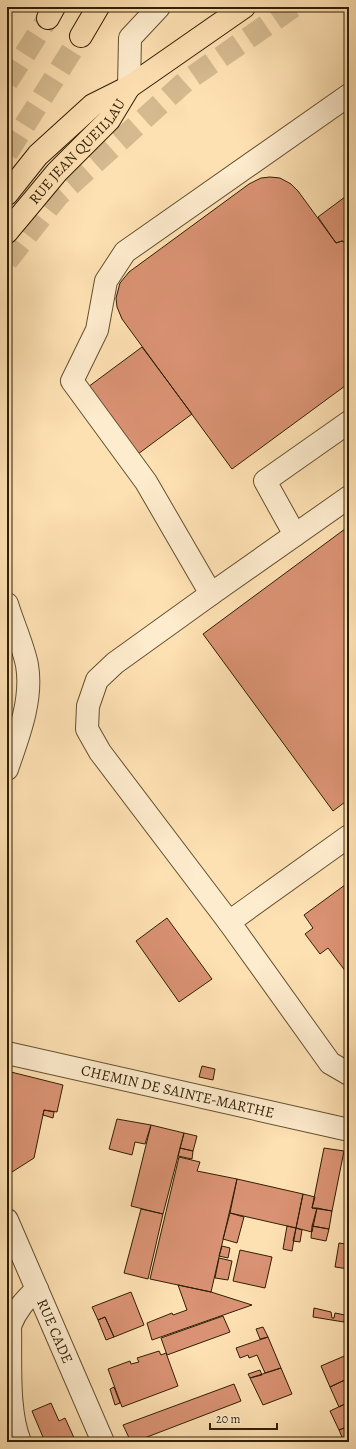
<svg xmlns="http://www.w3.org/2000/svg" width="356" height="1449" viewBox="0 0 356 1449" font-family="Alegreya,serif">
<rect width="100%" height="100%" fill="#fee1b3"/>
<filter id="stains"><feTurbulence type="fractalNoise" baseFrequency=".005" numOctaves="4"/><feColorMatrix values="0 0 0 0 .2 0 0 0 0 .09 0 0 0 0 .02 0 0 0 .5 -.17"/></filter>
<radialGradient id="worn" r=".72"><stop offset=".6" stop-color="#630" stop-opacity="0"/><stop offset="1" stop-color="#630" stop-opacity=".3"/></radialGradient>
<path fill="#d99273" stroke="#301f03" d="M270,177L280,178L291,184L298,191L336,243L342,241L349,244V383L232,469L122,319L117,307L116,298L120,283L129,272L249,184L261,178Z
M349,194V244L342,241L336,243L318,217Z
M142,347L192,414L138,454L88,387Z
M349,526V799L333,811L203,634Z
M349,882V976L328,948L320,954L305,934L313,928L304,915Z
M167,918L212,979L179,1002L136,941Z
M202,1066L215,1069L213,1080L199,1077Z
M7,1071L63,1085L57,1112L44,1110L34,1158L12,1172L7,1162Z
M44,1110L54,1112L53,1118L43,1115Z
M117,1119L151,1125L145,1144L135,1142L132,1155L109,1149Z
M151,1125L184,1133L163,1214L131,1206Z
M184,1133L197,1136L193,1151L180,1148Z
M180,1148L193,1151L192,1159L178,1156Z
M324,1148L344,1151L332,1211L312,1208Z
M179,1157L200,1162L197,1171L237,1179L211,1292L150,1279Z
M237,1179L303,1194L296,1228L230,1213Z
M303,1194L315,1197L312,1208H317L312,1232L296,1228Z
M317,1208L332,1211L329,1229L312,1226Z
M141,1209L163,1214L148,1279L124,1273Z
M230,1213L244,1217L237,1243L223,1239Z
M287,1226L296,1228L292,1251L283,1249Z
M312,1226L329,1229L326,1241L311,1238Z
M296,1228L302,1230L300,1242L293,1241Z
M348,1241L349,1269L335,1267L339,1243L346,1244Z
M222,1246L230,1248L228,1258L219,1256Z
M240,1250L272,1257L265,1288L233,1281Z
M219,1258L232,1261L228,1280L215,1278Z
M178,1285L211,1292L252,1305L152,1340L147,1323L172,1313L173,1315L187,1310Z
M131,1292L144,1325L114,1337L105,1317L98,1320L92,1307Z
M314,1308L331,1312L332,1318H334L335,1313L345,1315L344,1322L313,1317Z
M223,1316L230,1332L167,1355L161,1338Z
M105,1317L114,1337L106,1340L98,1320Z
M263,1327L268,1337L260,1339L256,1329Z
M268,1337L281,1368L265,1373L257,1355L249,1358L248,1355L240,1358L236,1348Z
M159,1351L161,1355L166,1353L178,1386L122,1407L108,1369L130,1361L131,1364L139,1362L137,1358Z
M349,1354V1378L330,1387L321,1366Z
M281,1368L292,1394L263,1405L250,1378Z
M260,1370L262,1375L250,1378L248,1374Z
M349,1378V1402L339,1407L330,1387Z
M234,1384L241,1401L134,1442H131L123,1425Z
M114,1387L120,1403L115,1405L110,1389Z
M349,1402V1426L339,1430L330,1411Z
M51,1403L59,1421L65,1418L76,1442H45L32,1411Z
M349,1426V1442H344L339,1430Z"/>
<g fill="none" stroke-linecap="round" stroke-linejoin="round">
<path stroke="#d5ba90" stroke-width="22" stroke-dasharray="22 11" stroke-linecap="butt" d="M7,82L48,18
M7,153L81,36
M7,261L58,196L186,81L293,7"/>
<g stroke="#64502f" stroke-width="24">
<g id="minor">
<path d="M129,87L130,38L159,7"/>
<path d="M295,535L265,481L349,422"/>
<path d="M211,594L349,497"/>
<path d="M7,604C13,624 23,645 27,665C33,700 18,737 7,769"/>
<path d="M349,836L229,922L330,1063L349,1074"/>
<path d="M229,922L100,752L87,729L88,706L97,680L115,663L211,594L146,482L72,381L97,330L106,281L125,252L349,95"/>
<path id="s1" d="M7,1053L349,1130"/>
<path id="s2" d="M7,1220L103,1442"/>
<path d="M20,1442C7,1410 11,1361 10,1326C16,1310 25,1300 37,1289"/>
</g>
</g>
<g stroke="#301f03" stroke-width="24">
<g id="major">
<path d="M7,194L38,155L93,105L129,87L244,7"/>
<path id="s3" d="M7,232L57,172L109,120L129,87"/>
</g>
</g>
<g stroke="#301f03" stroke-width="24">
<path id="highway" d="M48,18L54,7
M81,36L98,7"/>
</g>
<use href="#minor" stroke="#feecce" stroke-width="22"/>
<use href="#major" stroke="#fee1b3" stroke-width="22"/>
<use href="#highway" stroke="#fee1b3" stroke-width="22"/>
</g>
<g text-anchor="middle" stroke-width="4" stroke-linejoin="round" paint-order="stroke">
<g font-size="15" fill="#301f03" stroke="#feecce">
<text dy="5" stroke="none"><textPath href="#s3" startOffset="107">RUE JEAN QUEILLAU</textPath></text>
<text dy="5" stroke="none"><textPath href="#s1" startOffset="175">CHEMIN DE SAINTE-MARTHE</textPath></text>
<text dy="5" stroke="none"><textPath href="#s2" startOffset="121">RUE CADE</textPath></text>
</g>
</g>
<rect width="356" height="1449" fill="none" stroke="#fee1b3" stroke-width="24"/>
<rect x="8" y="8" width="340" height="1433" fill="none" stroke="#301f03" stroke-width="2"/>
<rect x="12" y="12" width="332" height="1425" fill="none" stroke="#301f03"/>
<path d="M210 1423v6h67v-6" fill="none" stroke="#301f03" stroke-width="2"/>
<text x="216" y="1423" font-size="12" fill="#301f03" stroke="#feecce" stroke-width="3" paint-order="stroke">20 m</text>
<rect width="100%" height="100%" filter="url(#stains)"/>
<rect width="100%" height="100%" fill="url(#worn)"/>
</svg>
